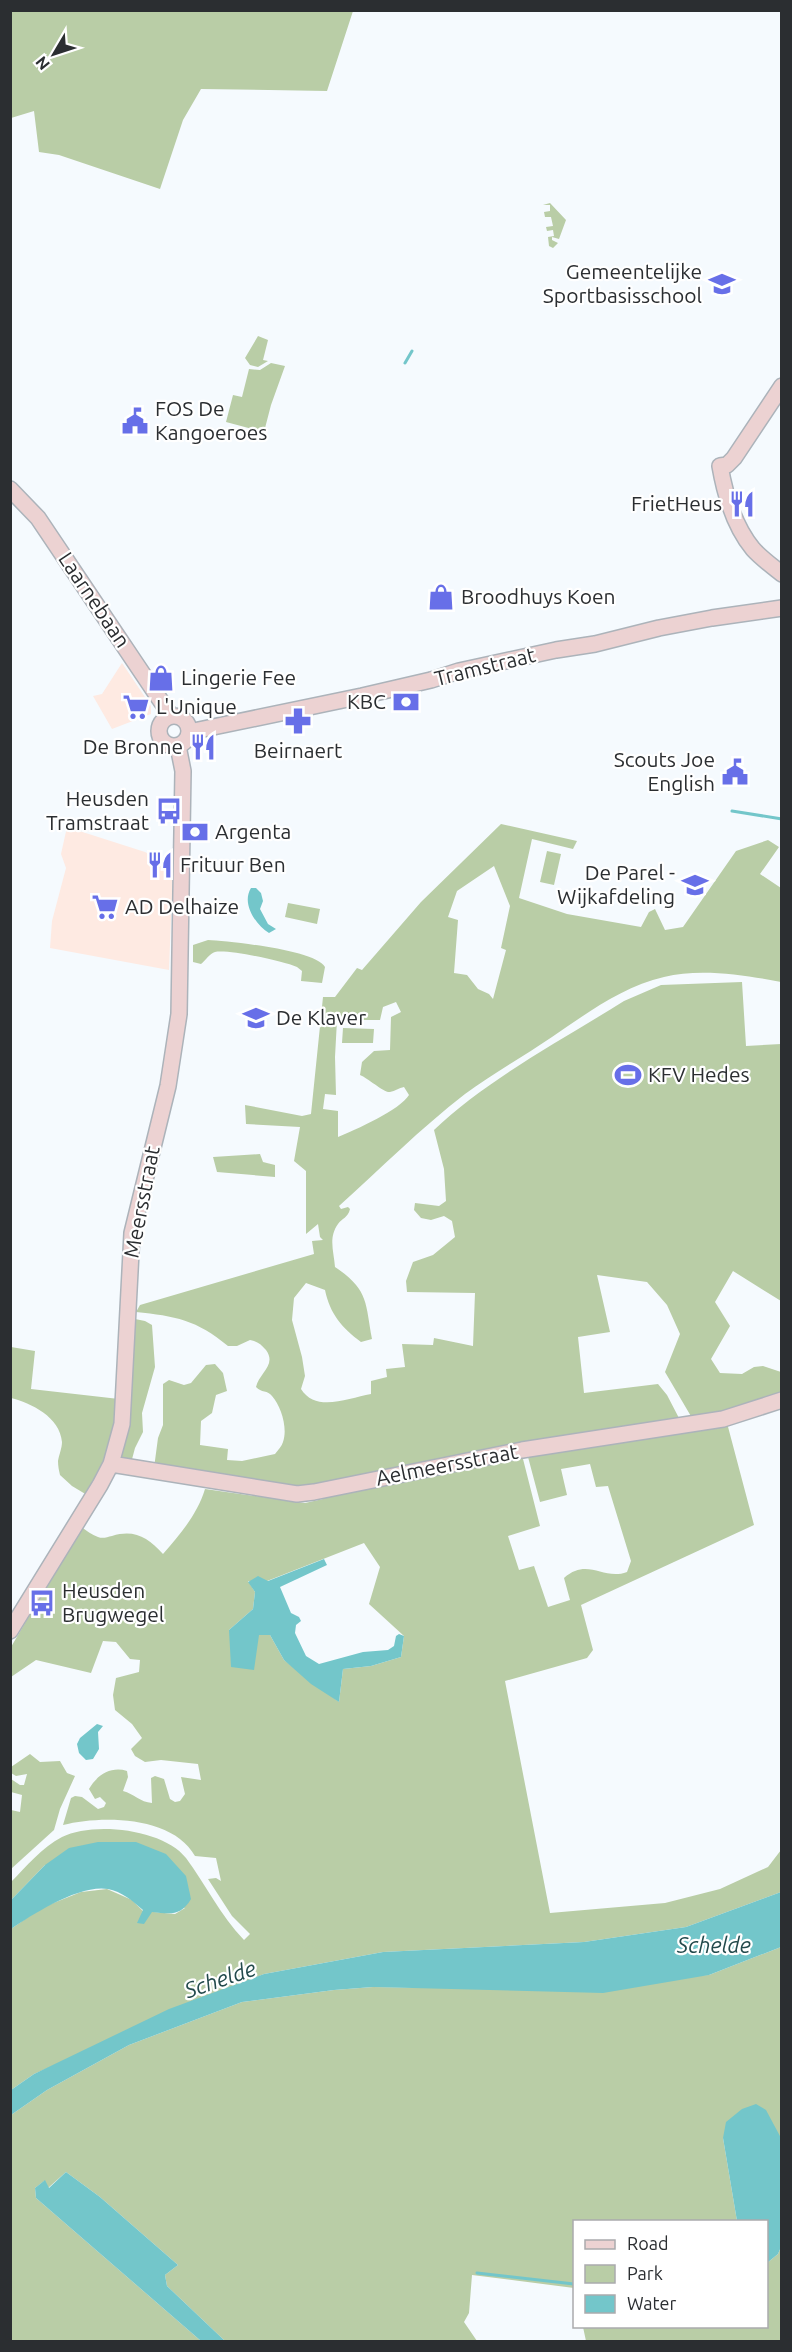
<svg xmlns="http://www.w3.org/2000/svg" width="792" height="2352" viewBox="0 0 792 2352" font-family="Ubuntu,sans-serif">
<rect width="100%" height="100%" fill="#f5fafe"/>
<path fill="#feeae2" d="M122,663L151,706V714L112,729L93,696L102,694Z
M67,827L145,852L173,868L169,970L50,948L52,921L66,868L61,854Z"/>
<path fill="#b9cda6" fill-rule="evenodd" d="M11,10H353V11L327,91L201,89L183,120L160,189L59,155L39,152L34,111L11,118Z
M550,203L566,220L559,239L552,237V240L558,243L553,248L549,246L548,237L554,236L553,230L547,231L546,227L553,226L551,217H545L544,212L550,211V205H543Z
M258,336L268,340L263,360L268,361L258,367L250,365L245,358Z
M271,363L285,366L271,405L264,432L226,422L233,395L242,397L249,369L260,370Z
M501,824L577,841L573,849L532,839L519,898L567,914L641,927L649,912L655,909L665,930L683,927L736,851L768,840L779,847L760,874L781,888V982C745,975 700,968 664,977C623,986 586,1014 552,1037C524,1056 491,1075 465,1094C421,1128 380,1169 339,1206L341,1209L348,1207L350,1209C348,1218 342,1218 338,1224C328,1238 334,1252 335,1267C369,1290 365,1302 372,1339L361,1342C342,1328 330,1314 325,1290L306,1283L294,1298L292,1320L302,1357L305,1376L301,1389C316,1413 348,1398 371,1394V1381L387,1377L386,1369L405,1367L402,1344L433,1345L434,1338L473,1346L475,1293L407,1292L406,1281L413,1262L433,1255L455,1237L452,1221L444,1216L431,1220L421,1218L414,1210L415,1203L439,1206L446,1201L444,1169L434,1130C486,1080 562,1040 624,1001L661,985L742,982L746,1046L781,1044V1301L733,1271L715,1302L730,1326L711,1359L720,1373L742,1374L754,1367L763,1366L781,1372V1395L727,1423L754,1525L581,1605L593,1650L587,1658L505,1681L550,1913L665,1903L720,1889L768,1867L781,1850V1892L686,1927L584,1942L383,1952L264,1974L34,2074L11,2090V1929L41,1908L81,1892L107,1889L132,1900L143,1911L175,1914L185,1908L45,1865L11,1900V1882C26,1867 42,1847 62,1837C93,1821 164,1829 186,1858C206,1885 220,1915 244,1940L250,1934L232,1916L208,1879L216,1878L221,1881L216,1858L195,1856C173,1816 102,1815 63,1825L71,1798L75,1796L82,1797L98,1809L104,1807L106,1803L100,1797L95,1799L89,1789C97,1775 111,1766 127,1771L128,1777L123,1791C134,1794 140,1802 152,1803L151,1778L155,1776L164,1779L170,1799L175,1802L180,1801L185,1794L181,1777L201,1780L198,1764L161,1760L145,1762L135,1756L131,1749L142,1738L132,1724L115,1710L113,1695L116,1678L139,1672L140,1660L130,1659L116,1642L103,1641L91,1673L36,1660L11,1677V1647L81,1527C86,1530 92,1535 98,1537C103,1539 107,1537 112,1536C135,1529 148,1538 163,1554C181,1533 197,1515 205,1489L305,1503L323,1499L321,1488L282,1489L154,1468L158,1438L163,1425V1384L169,1380L184,1385L191,1383L206,1365L215,1364L223,1373L227,1391L216,1395L212,1413L201,1421L200,1445L228,1449L227,1460L242,1461L275,1454C278,1450 282,1446 283,1442C288,1428 281,1406 272,1396C268,1390 261,1393 256,1387C259,1373 277,1365 266,1350C261,1344 257,1341 250,1340L237,1346H228C197,1320 175,1316 136,1312L140,1305L314,1254L312,1241L323,1240L320,1237L318,1224L306,1234V1171L294,1161L300,1127L246,1124L245,1105L302,1116L311,1114L323,997H335L357,968L362,970L421,902ZM494,866L510,906L501,948L506,950L493,999L489,994L478,989L467,975L454,973L458,920L448,917L457,891ZM396,1002L401,1012L391,1017L390,1050L374,1051L362,1062L360,1075C368,1078 384,1093 390,1092C395,1091 399,1088 404,1087L409,1095C400,1110 355,1130 338,1137V1111L323,1109L325,1094L336,1095L335,1057L337,1020H380L383,1007ZM597,1275L647,1282L667,1305L680,1334L665,1372L692,1418L680,1420L667,1395L658,1384L584,1393L578,1337L610,1332ZM528,1457L540,1502L567,1495L561,1469L590,1464L596,1487L608,1486L631,1561L627,1572C603,1581 588,1557 564,1578L570,1600L548,1607L534,1566L519,1570L508,1536L540,1526L523,1459ZM364,1543L380,1567L369,1604L404,1636L401,1657L371,1666L343,1669L339,1702L284,1660L270,1635L229,1630L253,1609L255,1592L248,1581H267Z
M547,851L561,854L554,885L540,882Z
M288,903L320,909L317,924L285,917Z
M208,940C228,941 316,950 325,967L322,983L301,981L302,971L297,967C283,961 228,949 215,952C210,953 205,961 201,964L193,962V945Z
M343,1028L374,1029L373,1043H342Z
M260,1154L263,1162L275,1165V1177L217,1172L213,1157Z
M135,1319L145,1321L152,1325L155,1367L142,1413L143,1432L135,1448L131,1463L119,1462Z
M11,1347L35,1351L31,1389L119,1399L112,1442L87,1495L72,1486L60,1475C59,1471 58,1466 58,1461C59,1455 62,1448 62,1442C60,1417 31,1403 11,1398Z
M30,1754L40,1762L60,1761L67,1773L75,1776L60,1809L54,1830L11,1869V1810L20,1812L22,1795L11,1792V1779L20,1785H24L27,1774L16,1776L11,1773V1767Z
M781,1947V2141V2138H723L737,2221L574,2222V2288L472,2275L469,2313L464,2322L477,2341H225L167,2286L165,2275L178,2265L100,2197L66,2172L48,2188L44,2181L35,2188L36,2198L201,2341H11V2115L47,2090L129,2045L242,2002L334,1990L373,1987L435,1988L709,1975Z
M781,2247V2341H586L583,2327L766,2326L767,2263L778,2254Z"/>
<path fill="#73c6ca" d="M251,888H256L261,893L263,901L260,909L268,924L276,929L269,933C256,925 241,904 251,888Z
M324,1559L327,1565L280,1587L291,1613L299,1617L301,1621L296,1625L295,1633L306,1656L319,1664L363,1652L388,1650L394,1646L396,1636L399,1634L404,1636L401,1657L371,1666L343,1669L339,1702L311,1684L284,1660L270,1635H259L254,1670L231,1667L229,1630L253,1609L255,1592L248,1582L258,1576L268,1581Z
M97,1724L103,1726L98,1732L99,1749L93,1759L86,1760L79,1753L77,1744L80,1738Z
M98,1842H136L166,1854L186,1876L191,1899C181,1916 171,1914 152,1912L144,1924L137,1923L143,1910C134,1902 121,1891 108,1889C80,1884 33,1914 11,1929V1900L45,1865L69,1848Z
M781,1892V1947L709,1975L603,1993L373,1987L334,1990L242,2002L129,2045L47,2090L11,2115V2090L34,2074L169,2009L264,1974L383,1952L584,1942L686,1927Z
M756,2104L766,2110L781,2138V2247L778,2254L767,2263L766,2222L737,2221L723,2138L726,2122L742,2109Z
M66,2172L100,2197L178,2265L165,2275L167,2286L225,2341H201L36,2198L35,2188L45,2180L49,2188Z"/>
<g fill="none" stroke-linecap="round" stroke-linejoin="round">
<path stroke="#73c6ca" stroke-width="3" d="M405,363L412,351
M732,811L782,819
M477,2273L574,2284"/>
<g stroke="#acb3ba" stroke-width="18">
<path id="secondary" d="M782,386L734,458L727,465L720,466C725,495 734,526 753,549C761,558 772,566 782,574
M10,489L38,518L171,716
M159 731a15 15 0 1 1 30 0a15 15 0 1 1-30 0Z
M189,732L362,696L431,680L459,671L556,650L595,644L659,628L712,618L782,608
M111,1464L297,1494L314,1492L522,1450L723,1419L782,1400
M10,1631L100,1485L111,1464L122,1424L132,1233L168,1086L179,1014L183,771L178,746"/>
</g>
<use href="#secondary" stroke="#ecd2d2" stroke-width="15"/>
</g>
<defs>
<g id="school-bare" transform="scale(2.07)"><path d="M0-5L7-2L0 1L-7-2ZM-4 1L0 2.5L4 1V4Q0 6-4 4Z" fill="#676fe8" stroke="#fff" stroke-width="2.5" paint-order="stroke"/></g>
<g id="civic-bare" transform="scale(2.07)"><path d="M-.6-6.5H3V-4.5H.6V-3L4-1V1h2V6H-6V1h2V-1L-.6-3ZM-1.2 2.5V6h2.4V2.5Z" fill="#676fe8" stroke="#fff" stroke-width="2.5" paint-order="stroke"/></g>
<g id="restaurant-bare" transform="scale(2.07)"><path d="M-5-6h1v4h1v-4h1v4h1v-4h1v5L-1.5 .5V6h-2V.5L-5-1ZM5-6V6H3V1.5H1.5Q1.5-4 5-6Z" fill="#676fe8" stroke="#fff" stroke-width="2.5" paint-order="stroke"/></g>
<g id="shop-bare" transform="scale(2.07)"><path d="M-5-2.5h2.3a2.7 3.5 0 0 1 5.4 0H5L5.5 6h-11ZM-1.5-2.5h3a1.5 2.3 0 0 0-3 0Z" fill="#676fe8" stroke="#fff" stroke-width="2.5" paint-order="stroke"/></g>
<g id="bank-bare" transform="scale(2.07)"><path d="M-6-4H6V4H-6ZM0-2.3a2.3 2.3 0 1 0 0 4.6a2.3 2.3 0 1 0 0-4.6Z" fill="#676fe8" stroke="#fff" stroke-width="2.5" paint-order="stroke"/></g>
<g id="supermarket-bare" transform="scale(2.07)"><path d="M-6-5.5h2.5l.6 2H6L4.5 2H-2.5L-4.4-4H-6ZM-1.5 3.2a1.3 1.3 0 1 0 .1 0ZM3 3.2a1.3 1.3 0 1 0 .1 0Z" fill="#676fe8" stroke="#fff" stroke-width="2.5" paint-order="stroke"/></g>
<g id="pharmacy-bare" transform="scale(2.07)"><path d="M-2-6h4v4h4v4h-4v4h-4v-4h-4v-4h4Z" fill="#676fe8" stroke="#fff" stroke-width="2.5" paint-order="stroke"/></g>
<g id="bus-bare" transform="scale(2.07)"><path d="M-5-6H5V4H4V6H2V4H-2V6H-4V4H-5ZM-3.5-4V0h7V-4ZM-3.5 1.2v1.5H-2V1.2ZM2 1.2v1.5H3.5V1.2Z" fill="#676fe8" stroke="#fff" stroke-width="2.5" paint-order="stroke"/></g>
<g id="stadium-bare" transform="scale(2.07)"><path d="M0-5a6.5 5 0 1 0 0 10a6.5 5 0 1 0 0-10ZM-3.5-1.8h7v3.6h-7Z" fill="#676fe8" stroke="#fff" stroke-width="2.5" paint-order="stroke"/></g>
</defs>
<g fill-rule="evenodd">
<use href="#school-bare" x="722" y="284"/>
<use href="#civic-bare" x="135" y="421"/>
<use href="#restaurant-bare" x="742" y="504"/>
<use href="#shop-bare" x="441" y="597"/>
<use href="#shop-bare" x="161" y="678"/>
<use href="#bank-bare" x="406" y="702"/>
<use href="#supermarket-bare" x="136" y="707"/>
<use href="#pharmacy-bare" x="298" y="721"/>
<use href="#restaurant-bare" x="203" y="747"/>
<use href="#civic-bare" x="735" y="772"/>
<use href="#bus-bare" x="169" y="811"/>
<use href="#bank-bare" x="195" y="832"/>
<use href="#restaurant-bare" x="160" y="865"/>
<use href="#school-bare" x="695" y="885"/>
<use href="#supermarket-bare" x="105" y="907"/>
<use href="#school-bare" x="256" y="1018"/>
<use href="#stadium-bare" x="628" y="1075"/>
<use href="#bus-bare" x="42" y="1603"/>
</g>
<g text-anchor="middle" stroke-width="4.5" stroke-linejoin="round" paint-order="stroke">
<g font-size="21" fill="#2b2e31" stroke="#fff" text-anchor="start">
<text x="702" y="279" text-anchor="end">Gemeentelijke<tspan x="702" dy="24">Sportbasisschool</tspan></text>
<text x="155" y="416">FOS De<tspan x="155" dy="24">Kangoeroes</tspan></text>
<text x="722" y="511" text-anchor="end">FrietHeus</text>
<text x="461" y="604">Broodhuys Koen</text>
<text x="181" y="685">Lingerie Fee</text>
<text x="386" y="709" text-anchor="end">KBC</text>
<text x="156" y="714">L'Unique</text>
<text x="183" y="754" text-anchor="end">De Bronne</text>
<text x="298" y="758" text-anchor="middle">Beirnaert</text>
<text x="715" y="767" text-anchor="end">Scouts Joe<tspan x="715" dy="24">English</tspan></text>
<text x="149" y="806" text-anchor="end">Heusden<tspan x="149" dy="24">Tramstraat</tspan></text>
<text x="215" y="839">Argenta</text>
<text x="180" y="872">Frituur Ben</text>
<text x="675" y="880" text-anchor="end">De Parel -<tspan x="675" dy="24">Wijkafdeling</tspan></text>
<text x="125" y="914">AD Delhaize</text>
<text x="276" y="1025">De Klaver</text>
<text x="648" y="1082">KFV Hedes</text>
<text x="62" y="1598">Heusden<tspan x="62" dy="24">Brugwegel</tspan></text>
</g>
<g font-size="21" fill="#2b2e31" stroke="#fff">
<text transform="translate(94 600) rotate(56)" y="7">Laarnebaan</text>
<text transform="translate(485 667) rotate(-14)" y="7">Tramstraat</text>
<text transform="translate(142 1202) rotate(-79)" y="7">Meersstraat</text>
<text transform="translate(447 1465) rotate(-11)" y="7">Aelmeersstraat</text>
</g>
<g font-size="22" font-style="italic" fill="#234a4c" stroke="#fff">
<text x="714" y="1953">Schelde</text>
<text transform="translate(220 1979) rotate(-19)" y="8">Schelde</text>
</g>
</g>
<rect width="792" height="2352" fill="none" stroke="#2b2e31" stroke-width="24"/>
<rect x="573" y="2220" width="195" height="108" fill="#ffffff" stroke="#aaabad" stroke-width="1.5"/>
<rect x="585" y="2240" width="30" height="9" fill="#ecd2d2" stroke="#aaabad" stroke-width="1.5"/>
<text x="627" y="2250" font-size="18" fill="#2b2e31">Road</text>
<rect x="585" y="2265" width="30" height="18" fill="#b9cda6" stroke="#aaabad" stroke-width="1.5"/>
<text x="627" y="2280" font-size="18" fill="#2b2e31">Park</text>
<rect x="585" y="2295" width="30" height="18" fill="#73c6ca" stroke="#aaabad" stroke-width="1.5"/>
<text x="627" y="2310" font-size="18" fill="#2b2e31">Water</text>
<g transform="translate(54 54) rotate(231)" stroke="#ffffff" stroke-width="4.5" paint-order="stroke">
<path d="M0-4.5L10 22L0 15L-10 22Z" fill="#2b2e31"/>
<text y="-9" font-size="16" font-weight="bold" text-anchor="middle" fill="#2b2e31">N</text>
</g>
</svg>
